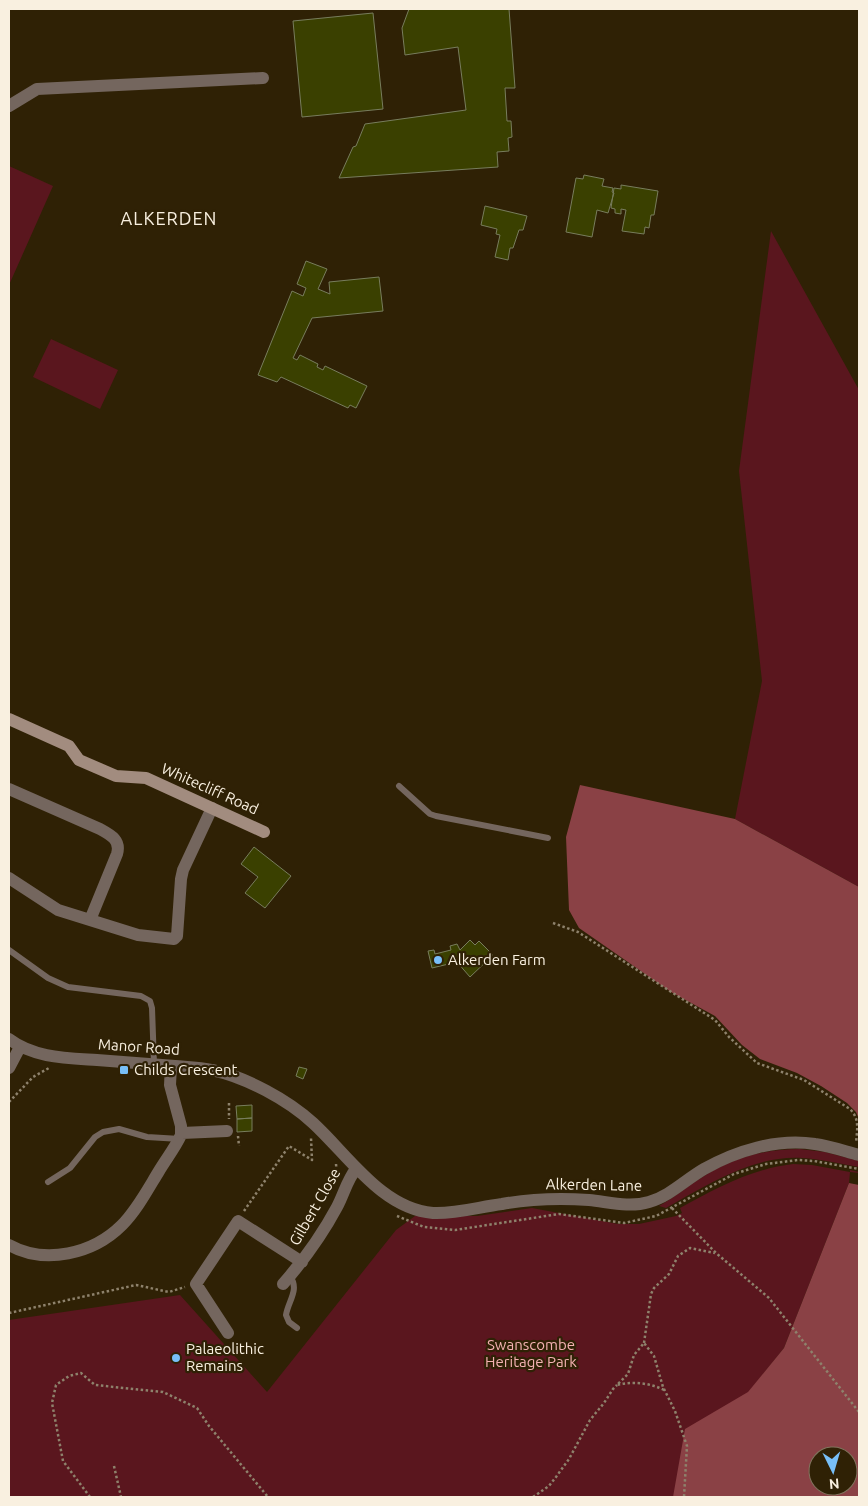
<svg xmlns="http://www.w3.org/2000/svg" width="868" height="1506" viewBox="0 0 868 1506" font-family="Ubuntu,sans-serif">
<rect width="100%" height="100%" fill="#2f2105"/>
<path fill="#5a161e" d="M9,166L53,186L9,285Z
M771,231L859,390V887L735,819L762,681L739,471Z
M51,339L118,370L100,409L33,377Z
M800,1149L825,1152L859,1161V1167C840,1164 821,1159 802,1158C753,1155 707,1185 666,1208L659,1206C674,1198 686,1187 701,1178C731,1158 764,1149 800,1149Z
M793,1164L812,1165L850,1172V1170L859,1172V1173L850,1172L849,1183L784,1348L748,1393L721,1497H9V1320L180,1295L267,1392L396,1230L415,1216H477L532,1208L618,1224H639L676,1216L682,1213L680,1208C717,1188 751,1169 793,1164Z"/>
<path fill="#8a4145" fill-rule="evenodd" d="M580,785L735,819L859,887V1119L856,1112L847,1103L821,1086L797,1073L760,1059L742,1045L715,1016L671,992L579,928L569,910L566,837Z
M849,1183L859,1185V1497H673L685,1429L748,1392L784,1348ZM818,1456H848V1486H818Z"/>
<path fill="#3a4000" stroke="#787d5d" d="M409,9H509L515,88H505L507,121H511L512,137L508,138L509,151L497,152L498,167L339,178L353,147L356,146L365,124L466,110L458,47L405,55L402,28Z
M373,13L383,109L302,117L293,21Z
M584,175L604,179L602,186L613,188L612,192L614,193L608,213L597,210L592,237L566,232L576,178L583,179Z
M621,185L658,191L654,215H651L649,228L645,227L644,234L622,231L626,210L621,209V214L615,213V209L611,208L614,188L621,189Z
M485,206L527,216L523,230H519L513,248H510L508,260L495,257L500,235L496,234L497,229L481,225Z
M306,261L327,269L318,289L330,294L329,282L379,277L383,311L312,318L293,358L297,360L300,355L318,364L317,367L323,370L325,366L367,386L356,408L350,405L348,408L281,377L277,382L258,375L292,291L303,296L306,288L297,284Z
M254,847L291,876L265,908L245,893L258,877L241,864Z
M470,940L475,945L479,941L493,955L470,977L457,962L432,968L428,951L434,950L435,954L451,950L450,946L457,944L460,950Z
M299,1067L307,1069L303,1079L296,1076Z
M252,1105V1118L237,1119L236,1106Z
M252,1118V1131L237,1132V1119Z"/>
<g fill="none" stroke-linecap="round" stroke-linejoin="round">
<path stroke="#8e826c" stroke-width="2.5" stroke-dasharray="2.5 2.5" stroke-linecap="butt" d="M553,923L578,932L715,1020L729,1037L757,1063L804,1080L850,1109C860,1119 857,1130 856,1143
M9,1102L33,1077L49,1068
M229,1103V1119
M238,1136L239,1146
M336,1164L337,1176
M672,1208L716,1253L769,1298L859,1412
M244,1211L289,1146L312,1160L311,1138
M397,1216L424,1227L455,1230L559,1214L624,1223L656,1216L734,1174L766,1164L798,1160L814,1161L859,1169
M9,1313L136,1285L169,1292L185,1287
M644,1343L651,1294L654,1288L669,1274L678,1256L690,1248L715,1253
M664,1390C650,1383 633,1381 617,1385L628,1374L634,1355L644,1343L654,1356L663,1387L675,1411L687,1446L684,1497
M114,1466L121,1497
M90,1497L63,1461L52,1403L56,1385L69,1376L81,1373L95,1385L163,1392L197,1408L209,1426L268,1497
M533,1497L549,1486L556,1477L569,1459L590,1420L604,1403L613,1389L617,1385"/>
<path stroke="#74665e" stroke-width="6" d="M399,786L430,814L436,816L548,838
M9,950L48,978L68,987L141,996L150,1001L152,1008L154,1064
M48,1182L70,1168L95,1137L103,1132L119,1129L147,1137L180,1139
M290,1276C300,1290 288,1301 286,1315L289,1322L297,1328"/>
<path stroke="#74665e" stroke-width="12" d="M9,106L37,89L263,78
M9,789L100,829C111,835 121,840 117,854L90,920
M9,878L58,910L138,935L174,939L177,936L181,879L183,870L212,808
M9,1039C34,1058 67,1058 97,1060C123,1062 149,1064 175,1066C187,1067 200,1067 212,1070C246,1077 288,1100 313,1123C348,1155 382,1209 433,1213C456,1214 479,1207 502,1204C530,1199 560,1198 589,1200C609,1202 629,1208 649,1202C670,1196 685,1180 704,1169C736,1151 777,1138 815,1144C830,1146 844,1151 859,1155
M9,1068L20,1047
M182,1133L227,1131
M9,1245C45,1265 93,1254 122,1225C137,1210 148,1189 159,1171C166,1159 175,1148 181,1135V1126L170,1085L171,1066
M283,1284C304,1260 322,1235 337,1207C344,1194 347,1180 356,1169
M228,1333L196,1284L238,1221L302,1262"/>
<path stroke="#a28c7f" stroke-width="12" d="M9,719L69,746L79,760L116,776L146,778L264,832"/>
</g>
<g fill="#78bff8" stroke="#2f2105" stroke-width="2">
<circle cx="438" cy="960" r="5"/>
<rect x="119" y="1065" width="10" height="10" rx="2.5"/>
<circle cx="176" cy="1358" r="5"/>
</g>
<g text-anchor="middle" stroke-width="4.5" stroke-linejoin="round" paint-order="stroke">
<g font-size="15" fill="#f9f0e0" stroke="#2f2105">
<text transform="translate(210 789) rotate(24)" y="5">Whitecliff Road</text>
<text transform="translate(139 1047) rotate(4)" y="5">Manor Road</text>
<text transform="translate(594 1185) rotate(1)" y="5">Alkerden Lane</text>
<text transform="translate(315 1207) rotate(-60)" y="5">Gilbert Close</text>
</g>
<g font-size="15" fill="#f9f0e0" stroke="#2f2105" text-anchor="start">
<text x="448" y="965">Alkerden Farm</text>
<text x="134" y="1075">Childs Crescent</text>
<text x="186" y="1354">Palaeolithic<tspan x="186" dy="17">Remains</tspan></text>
</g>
<g font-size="15" fill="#f4b1b2" stroke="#2f2105">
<text x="531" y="1350">Swanscombe<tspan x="531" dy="17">Heritage Park</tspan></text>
</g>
<g font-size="18" letter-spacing="1" fill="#f9f0e0" stroke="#2f2105">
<text x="169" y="225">ALKERDEN</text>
</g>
</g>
<rect width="868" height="1506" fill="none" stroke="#f9f0e0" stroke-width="20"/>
<g transform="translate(833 1471) rotate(175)"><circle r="24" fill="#2f2105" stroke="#80745d"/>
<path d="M0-4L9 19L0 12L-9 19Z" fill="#78bff8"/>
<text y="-8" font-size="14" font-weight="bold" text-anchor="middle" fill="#f9f0e0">N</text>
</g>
</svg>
